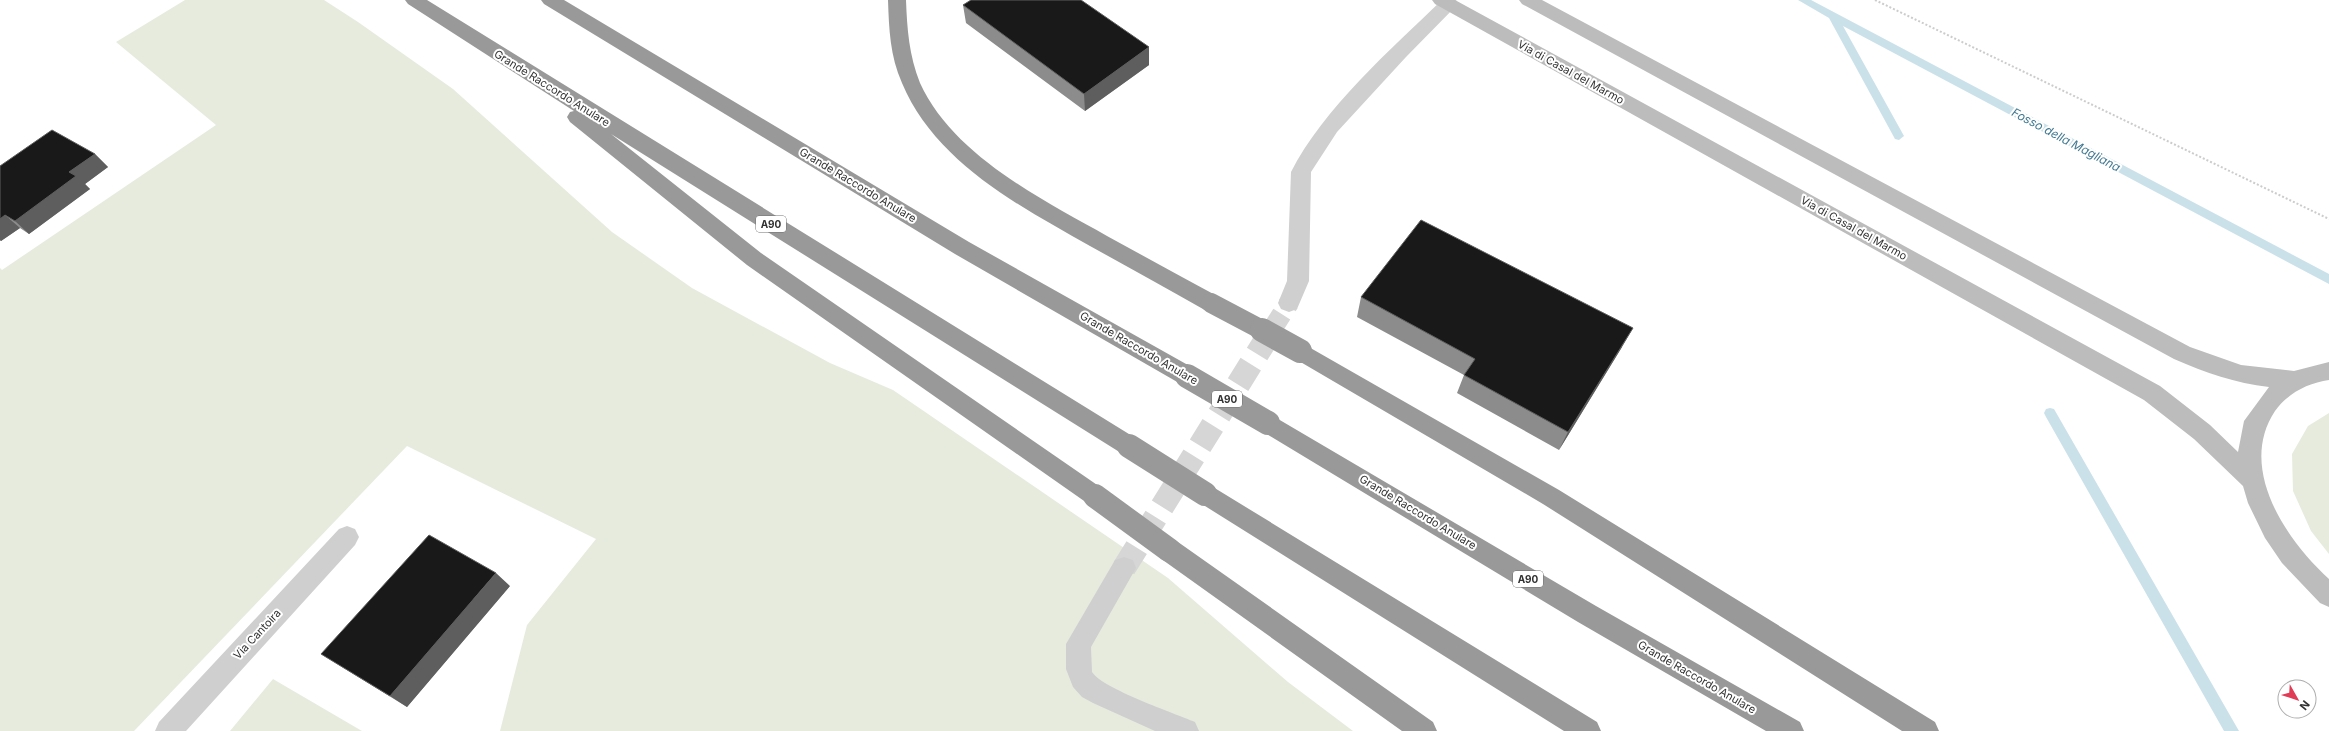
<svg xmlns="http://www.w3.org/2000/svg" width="2329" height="731" viewBox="0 0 2329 731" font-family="Inter,sans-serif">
<rect width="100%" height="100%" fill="#fff"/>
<path fill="#e6ebde" d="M185,0H324L358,22L453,89L612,232L692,288L830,363L893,390L1168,578L1288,682L1353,731H500L527,625L596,539L407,446L134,731H0V268L2,270L216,125L116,42Z
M2329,413V554L2311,531L2293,491L2292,454L2308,426Z
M273,679L362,731H230Z"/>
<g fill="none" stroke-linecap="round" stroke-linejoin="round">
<path fill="#cbe1ea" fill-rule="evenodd" d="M1798,0H1811L2329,274V284L1843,26L1904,136L1899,140L1895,139L1829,18Z
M2050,408L2054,409L2239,731H2224L2046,417L2044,413L2046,409Z"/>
<path stroke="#d6d6d6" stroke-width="20" stroke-dasharray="20 10" stroke-linecap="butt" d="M1271,331L1289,303"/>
<path stroke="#d6d6d6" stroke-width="24" stroke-dasharray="24 12" stroke-linecap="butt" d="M1124,568L1272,330"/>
<path stroke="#ccc" stroke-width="2" stroke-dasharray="2 2" stroke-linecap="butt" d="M1875,0L2329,219"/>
<path fill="#cfcfcf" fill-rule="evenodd" d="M1442,0H1456L1458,4L1406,57L1337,132L1311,172L1309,281L1297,309L1289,312L1281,309L1278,303L1287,281L1291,172C1323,109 1391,49 1442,0Z
M347,526L355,529L359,537L355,545L186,731H155L159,722L339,529Z
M1124,557L1133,560L1136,568L1091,647L1092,672C1103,689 1174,713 1195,722L1199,731H1155L1093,703L1082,697L1073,687L1066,669V644L1115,560Z"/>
<path fill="#bcbcbc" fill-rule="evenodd" d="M1432,0H1455L2160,386L2210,425L2238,452L2244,421L2269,387C2235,383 2206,373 2174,359L1522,4L1519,0H1542L2190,347L2241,365L2294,371L2329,362V380C2308,383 2288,393 2275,411C2237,468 2286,540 2329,579V607L2320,603L2282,563L2265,538L2248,503L2243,486L2194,439L2144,400L1435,4Z"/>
<path fill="#999" fill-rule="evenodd" d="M405,0H427L1137,439L1140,446L1137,453L1129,456L1121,453L611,134L761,253L1103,489L1107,496L1103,503L1095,506L1087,503L747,265L570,122L567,117L570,112L574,111L408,4Z
M541,0H564L969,242L1195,369L1198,376L1195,383L1187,385L1179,383L955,254L544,4Z
M888,0H906C907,28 909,56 920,83C953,155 1041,199 1107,236C1144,256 1181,277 1219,297L1222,303L1219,309L1211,312L1203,309C1166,288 1128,267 1090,246C1019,206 935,162 902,83C890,56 889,29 888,0Z
M1300,342L1559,490L1935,722L1939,731H1902L1543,504L1292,357L1289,351L1292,345Z
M1268,413L1596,606L1800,722L1804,731H1766L1578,622L1260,430L1257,423L1260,416Z
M1205,484L1213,487L1597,722L1601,731H1564L1197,501L1193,494L1197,487Z
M1169,539L1178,542L1433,722L1437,731H1402L1160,558L1157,550L1160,542Z"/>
<path stroke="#999" stroke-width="20" d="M1211,303L1264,331"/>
<path stroke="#999" stroke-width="24" d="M1262,330L1300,351
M1187,376L1268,423
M1129,446L1205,494
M1095,496L1169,550"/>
</g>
<path fill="#8c8c8c" d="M963,5L1149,47V65L1085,111L966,23Z
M95,154L108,167L85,184L90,189L29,234L20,228L1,241L0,240V166Z
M1361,297L1622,347L1559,450L1457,393L1464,375L1357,317Z
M510,586L407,707L321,654Z"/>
<path fill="#5e5e5e" d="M1149,47V65L1085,111L1084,94Z
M95,154L108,167L85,184L90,189L29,234L15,221L69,172Z
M5,215L20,228L1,241L0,240V219Z
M1633,328L1622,347L1559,450L1568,432Z
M496,573L510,586L407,707L390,696Z"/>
<path fill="#191919" stroke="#5e5e5e" d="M971,0H1081L1149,47L1084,94L963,5Z
M52,130L95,154L69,172L76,176L15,221L5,215L0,219V166Z
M1421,220L1633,328L1568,432L1464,375L1475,359L1361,297Z
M429,535L496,573L390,696L321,654Z"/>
<g text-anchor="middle" stroke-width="4" stroke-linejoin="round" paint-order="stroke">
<g fill="#fff" stroke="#707070" stroke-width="1">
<rect x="756" y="216" width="30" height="16" rx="3"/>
<rect x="1212" y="391" width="30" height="16" rx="3"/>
<rect x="1513" y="571" width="30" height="16" rx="3"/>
</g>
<g font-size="10" font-weight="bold" fill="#323232">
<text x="771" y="228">A90</text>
<text x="1227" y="403">A90</text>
<text x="1528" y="583">A90</text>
</g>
<g font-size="11" fill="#323232" stroke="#fff">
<text transform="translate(1571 72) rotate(29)" y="4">Via di Casal del Marmo</text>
<text transform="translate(552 88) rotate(32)" y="4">Grande Raccordo Anulare</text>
<text transform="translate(858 185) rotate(31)" y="4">Grande Raccordo Anulare</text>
<text transform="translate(1854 228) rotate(29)" y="4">Via di Casal del Marmo</text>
<text transform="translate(1139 348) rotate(30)" y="4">Grande Raccordo Anulare</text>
<text transform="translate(1418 512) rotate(31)" y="4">Grande Raccordo Anulare</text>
<text transform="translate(257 634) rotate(-47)" y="4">Via Cantoira</text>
<text transform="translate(1697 677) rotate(30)" y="4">Grande Raccordo Anulare</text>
</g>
<g font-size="12" font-style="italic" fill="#417992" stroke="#fff">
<text transform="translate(2066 140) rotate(28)" y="4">Fosso della Magliana</text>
</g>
</g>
<g transform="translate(2297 699) rotate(129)"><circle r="19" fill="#ffffff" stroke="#adadad"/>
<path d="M0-3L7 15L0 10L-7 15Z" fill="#e03c56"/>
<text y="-6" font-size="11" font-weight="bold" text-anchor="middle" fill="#323232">N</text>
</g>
</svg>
